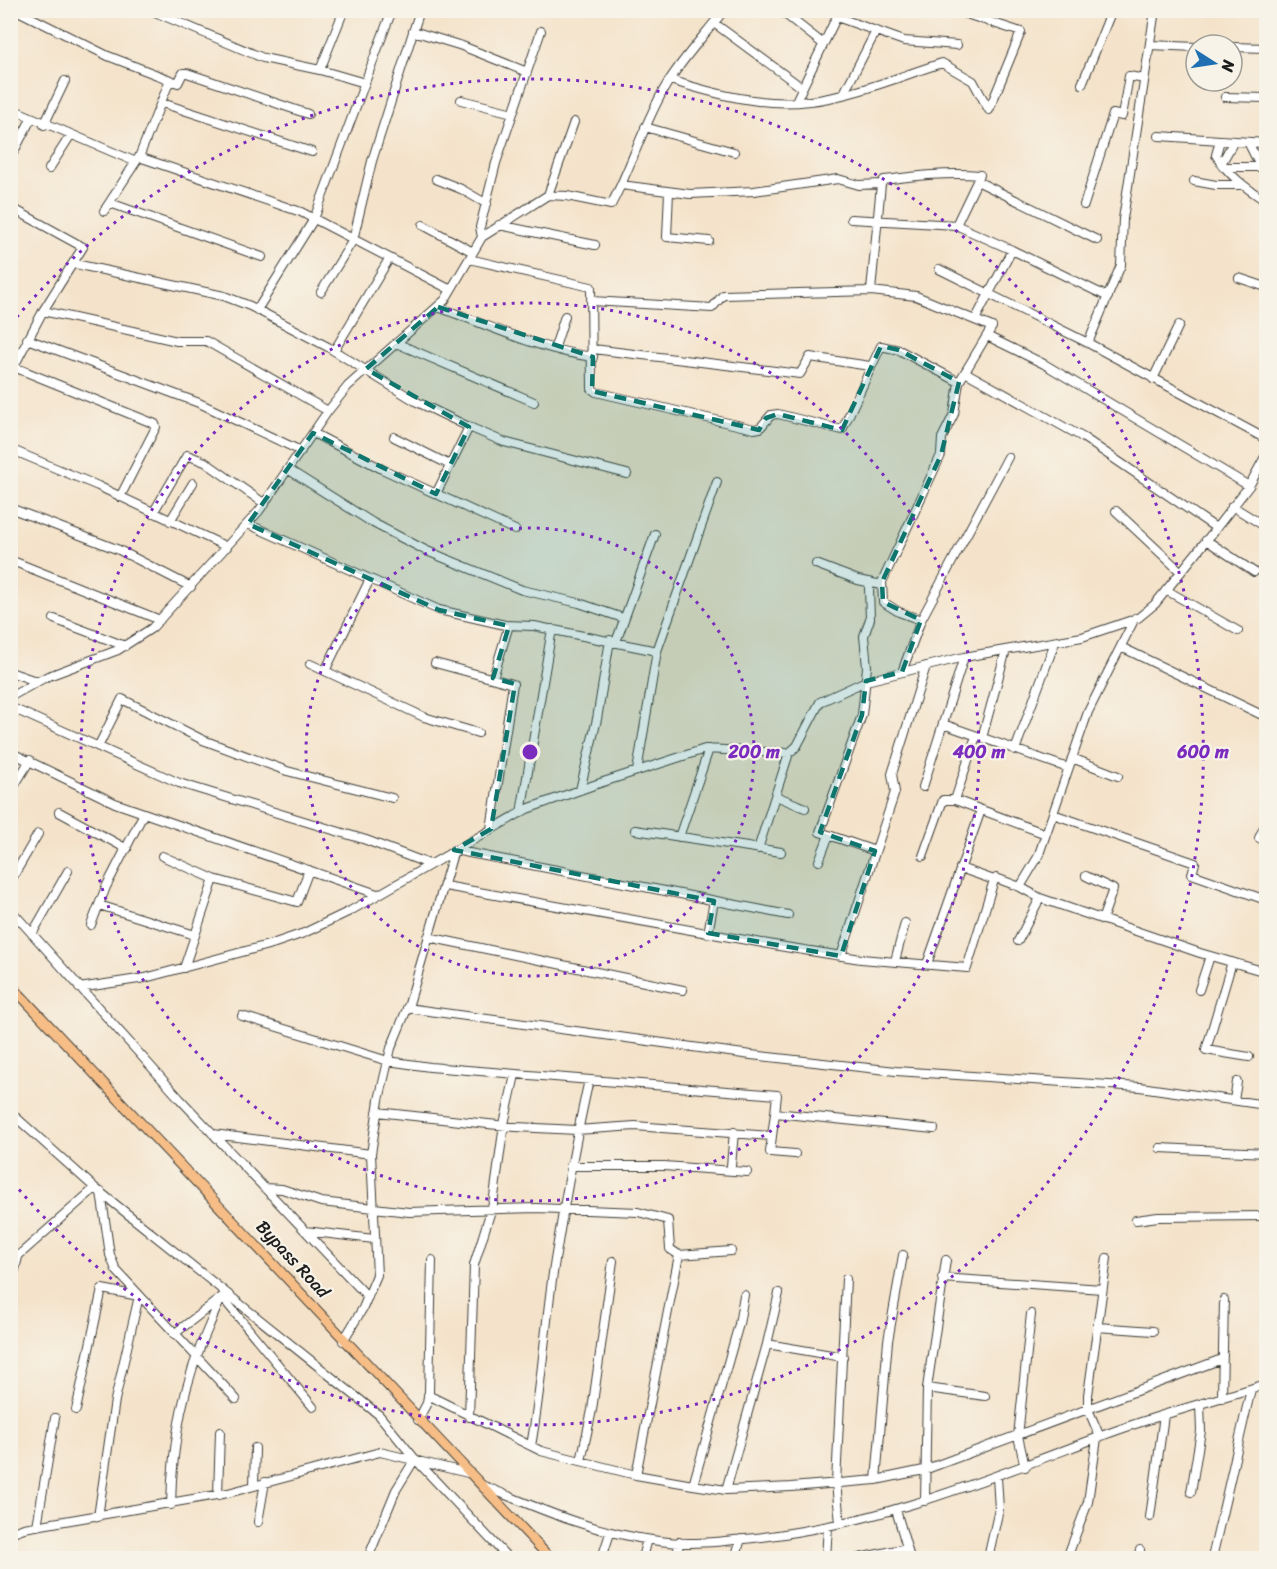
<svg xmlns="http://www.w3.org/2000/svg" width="1277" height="1569" viewBox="0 0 1277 1569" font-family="Sriracha,sans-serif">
<rect width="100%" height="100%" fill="#f7f3e8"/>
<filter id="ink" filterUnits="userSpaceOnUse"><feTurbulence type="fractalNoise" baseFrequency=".0167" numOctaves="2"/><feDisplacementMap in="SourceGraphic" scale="12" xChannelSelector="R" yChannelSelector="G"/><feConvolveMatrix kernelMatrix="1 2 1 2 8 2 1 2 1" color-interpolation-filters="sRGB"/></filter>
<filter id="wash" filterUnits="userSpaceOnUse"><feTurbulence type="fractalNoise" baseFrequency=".008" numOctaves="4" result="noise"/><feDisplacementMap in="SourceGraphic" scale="24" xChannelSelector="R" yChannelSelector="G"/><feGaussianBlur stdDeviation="1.35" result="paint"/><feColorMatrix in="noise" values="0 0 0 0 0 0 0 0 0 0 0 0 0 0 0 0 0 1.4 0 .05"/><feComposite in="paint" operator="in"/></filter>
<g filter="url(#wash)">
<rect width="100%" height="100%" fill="#f4e3ca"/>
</g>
<g filter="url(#ink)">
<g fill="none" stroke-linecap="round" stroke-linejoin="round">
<g stroke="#3c3a36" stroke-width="10">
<path id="minor" d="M16,10L108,56L178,83L183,73H187L308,114
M150,10L263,58L320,70L365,83
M780,10L822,43
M837,17L904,41L957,45
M714,23L801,87
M413,31L462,46L527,72
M1150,45L1196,47
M1232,47L1266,48
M320,70L344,10
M670,80C715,94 762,107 810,101C854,96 900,76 942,63L973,81L989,110L1021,32L954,10
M1082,84L1112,10
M844,93L876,31
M1225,97L1266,98
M461,100L513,113
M796,101L840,10
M162,103L312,152
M10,108L136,162
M44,125L65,81
M645,127L734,152
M1159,136L1266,143
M1220,140L1216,155C1229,176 1246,188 1266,201
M1248,142L1260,166
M139,157L301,212L451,290
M10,159L31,119
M1221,164L1234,141
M1223,167H1266
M49,169L70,136
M436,179L461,189L487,204
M1194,181L1216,185H1241
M979,182L1097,240
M881,184L871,291L916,296L992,327L959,382L954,414L942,438L941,455L882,582L883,602L899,612L921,620
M621,185L690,194L754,191L838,179L859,185L881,184L884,180C916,176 948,172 980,175L956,225
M669,192L667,237L709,241
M548,195L574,122
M110,203L262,257
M1084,205L1113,114L1122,116L1129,76L1144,79
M10,207L83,247L43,311L10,374
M104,211L139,157L170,80
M851,219L956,225L1012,250L1108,297
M423,225L473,252
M499,225L595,245
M482,237L480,227L496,163L541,31
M469,259L591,287L592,389L596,392L754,429L760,428L771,415L778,414L842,430L881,346L899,350L959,382
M75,264L224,296L250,306L328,347L417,402L469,427L504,442L627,474
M939,269L1088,343L1266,439
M1239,278L1266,287
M321,292L353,240L372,161L420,10
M592,301L712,308L723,295L871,291
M438,307C488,325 540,350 593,357
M257,310L314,219L392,10
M43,311L177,341H206L328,411
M975,320L1012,250
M987,336L1044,364L1249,486
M27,339L199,403L301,451
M396,343L534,402
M1088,343L1121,265L1123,219L1155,10
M555,347L565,316
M593,349L800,374L810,357L870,366
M334,351L389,259
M14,367L155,424L156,427L120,497
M965,372L1084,438L1216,528
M1153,379L1179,325
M313,433L382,469L515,530
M394,437L450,465
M10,449L98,486L227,547
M289,470L373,523L427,551L522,590L579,603L623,618
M436,494L469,427
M1232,506L1266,527
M10,508L119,550L191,587
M1116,511L1181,572
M153,513L187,455L205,462L265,504
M170,521L193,483
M248,524L439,610L505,625L534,626L657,651
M1206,540L1254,572
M10,560L160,620
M816,564L858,580L882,585
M869,588L870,619L864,636L867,667L862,715L820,832L875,851
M1166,590L1238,631
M54,619L125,646
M616,642L655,534
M1121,647L1266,717
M435,663L513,684L491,829
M310,664L424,717L478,733
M325,671L370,579
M10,672L36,681
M902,672L921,620L1008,457
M493,678L509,625
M10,697L46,677L118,650L152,628L259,511L328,411L348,386L445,300L482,237L548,195L567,196L611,205C632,166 644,122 667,84C683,58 705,35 724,10
M10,707L179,783L366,840L429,864
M943,724L1068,768
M982,738L1006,650
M99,745L122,699L203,740L287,771L392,798
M1015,750L1055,642
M10,752L115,803L377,894
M1072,758L1118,776
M637,771L657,651L717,482
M923,787L964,657
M580,790L597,719L610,640
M10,793L30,760
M776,796L805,808
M955,800L976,736
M59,812L127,849
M521,813L552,629
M1053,814L1195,863L1192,874L1266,900
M1266,823L1259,838L1266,841
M635,830L781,852
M679,837L709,749
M758,849L789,753
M162,856L214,879L297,902L309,870
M923,856L943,800H955L1046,834
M819,861L829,835
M960,868L994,880
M1086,876L1113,889L1102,920
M10,882L38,834
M445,886L785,947L861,959L967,968L994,880L996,878L1020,887L1038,857L1088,712L1135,618
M1020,887L1040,898L1200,953L1266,972
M99,905L195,935
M10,909L180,1099L368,1297
M91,925L106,887L144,813
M708,933L714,901
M32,934L68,871
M428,937L683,990
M1018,941L1040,898
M841,956L895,792L892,774L926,666
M895,961L905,923
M1232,962L1206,1050L1249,1057
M927,964L981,810
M184,968L214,879
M79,988L145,978L272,944L304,933L350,911L527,809L594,785L705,749L789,753L797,746L820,702L866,681L964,657L1082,637L1138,618L1155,604L1210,536L1249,486L1266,455
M1199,990L1210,956
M407,1008L751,1055L896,1071L1140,1087L1266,1105
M242,1016L388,1061L430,1067L777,1095L775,1113L934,1129
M1234,1100L1237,1082
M10,1112L95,1188L379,1415L415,1459L508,1558
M377,1112L516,1127L577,1130L635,1126L772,1136L775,1113
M213,1134L371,1154
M772,1136L770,1152L795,1154
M1160,1148L1266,1153
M570,1166H664L747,1172
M731,1166L734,1132
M264,1188L282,1189L321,1202L409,1212L536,1208L638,1212L668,1220L670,1249L679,1255
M101,1192L110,1255L116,1270L236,1399
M1136,1220L1158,1217L1266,1216
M305,1231L374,1239
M10,1263L95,1188
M942,1278L1102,1289
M10,1290L18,1257
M1097,1327L1153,1331
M174,1334L222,1297L313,1407
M343,1341L363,1308L377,1275L371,1154L379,1100L391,1048L409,1004L454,850L788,915
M767,1344L779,1293
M927,1388L985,1396
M428,1395L541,1451L636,1475L693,1485L726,1490L791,1487L876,1480L924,1470L1222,1359
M1222,1398L1224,1300
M76,1410L102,1289L139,1296L115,1400L98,1517
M469,1417L474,1265L493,1204L504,1124L515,1075
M418,1420L427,1403L429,1392L432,1260
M1100,1437L1088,1409V1395L1107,1258
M531,1446C542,1385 545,1322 555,1260C565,1200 575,1140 589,1080
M581,1461L592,1410L613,1261
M1025,1467L1018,1436L1031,1314
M636,1475L679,1255L731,1251
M876,1480L888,1341L903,1255
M482,1485C539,1509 597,1534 659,1541C688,1545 717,1542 745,1539C878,1526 992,1477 1115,1431C1164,1413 1216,1400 1266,1384
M693,1485L739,1324L744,1295
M254,1486L255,1448
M726,1490L767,1344L843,1357
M1191,1492L1201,1431L1200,1404
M218,1495L220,1432
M925,1501L927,1388L946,1260
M171,1505C172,1442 183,1383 209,1326C214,1315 218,1301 226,1293
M896,1510L910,1558
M1150,1517L1164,1415
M258,1522L265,1482
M840,1523L836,1483L846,1279
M37,1526L55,1418
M10,1533L24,1528L228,1493L380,1452L468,1473
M368,1558L396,1490L415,1459
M443,1558L444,1557
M602,1558L610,1533
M642,1558L647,1539
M677,1558L679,1542
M735,1558L741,1539
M826,1558L828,1526
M859,1558L907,1548
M988,1558L999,1509L997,1477
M1067,1558L1088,1502L1097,1438
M1138,1558L1140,1550
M1212,1558L1251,1389
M1264,1558L1266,1550"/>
</g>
<g stroke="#3c3a36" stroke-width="11">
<path id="major" d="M10,984L550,1558"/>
</g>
<use href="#minor" stroke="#fff" stroke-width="8"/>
<use href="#major" stroke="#f6be86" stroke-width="9"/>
</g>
</g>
<path fill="#0f766e" fill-opacity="0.2" stroke="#0f766e" stroke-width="4.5" stroke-dasharray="12 8" stroke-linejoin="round" d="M438,307L593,357L592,391L759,430L766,418L778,414L842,430L881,346L899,350L959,382L941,455L882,582L883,602L921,620L902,672L866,681L862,715L820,832L875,851L841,956L708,933L714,901L454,850L491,829L515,684L493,678L509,626L439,610L248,524L313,433L436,494L469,427L366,369Z"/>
<g fill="none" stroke="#7b2cbf" stroke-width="3" stroke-dasharray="3 6">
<circle cx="530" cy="752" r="224"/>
<circle cx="530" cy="752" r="449"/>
<path d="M11 324A673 673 0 1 1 11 1180"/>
</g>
<g text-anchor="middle" stroke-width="4.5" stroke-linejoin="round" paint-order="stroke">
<g font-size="18" fill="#1c1c1c" stroke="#f7f3e8">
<text transform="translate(293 1259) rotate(47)" y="6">Bypass Road</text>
</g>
</g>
<circle cx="530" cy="752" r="9" fill="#7b2cbf" stroke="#f7f3e8" stroke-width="3"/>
<g font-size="18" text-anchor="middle" font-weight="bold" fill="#7b2cbf" stroke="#f7f3e8" stroke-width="4.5" stroke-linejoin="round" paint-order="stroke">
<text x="754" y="758">200 m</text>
<text x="979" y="758">400 m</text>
<text x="1203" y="758">600 m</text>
</g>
<rect width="1277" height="1569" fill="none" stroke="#f7f3e8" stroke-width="36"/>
<g transform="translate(1214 63) rotate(102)"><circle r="28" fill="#f7f3e8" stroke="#9f9d96" stroke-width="1.5"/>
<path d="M0-4.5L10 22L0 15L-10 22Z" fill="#1f6fb2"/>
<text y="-9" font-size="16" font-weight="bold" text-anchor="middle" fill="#1c1c1c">N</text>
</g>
</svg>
